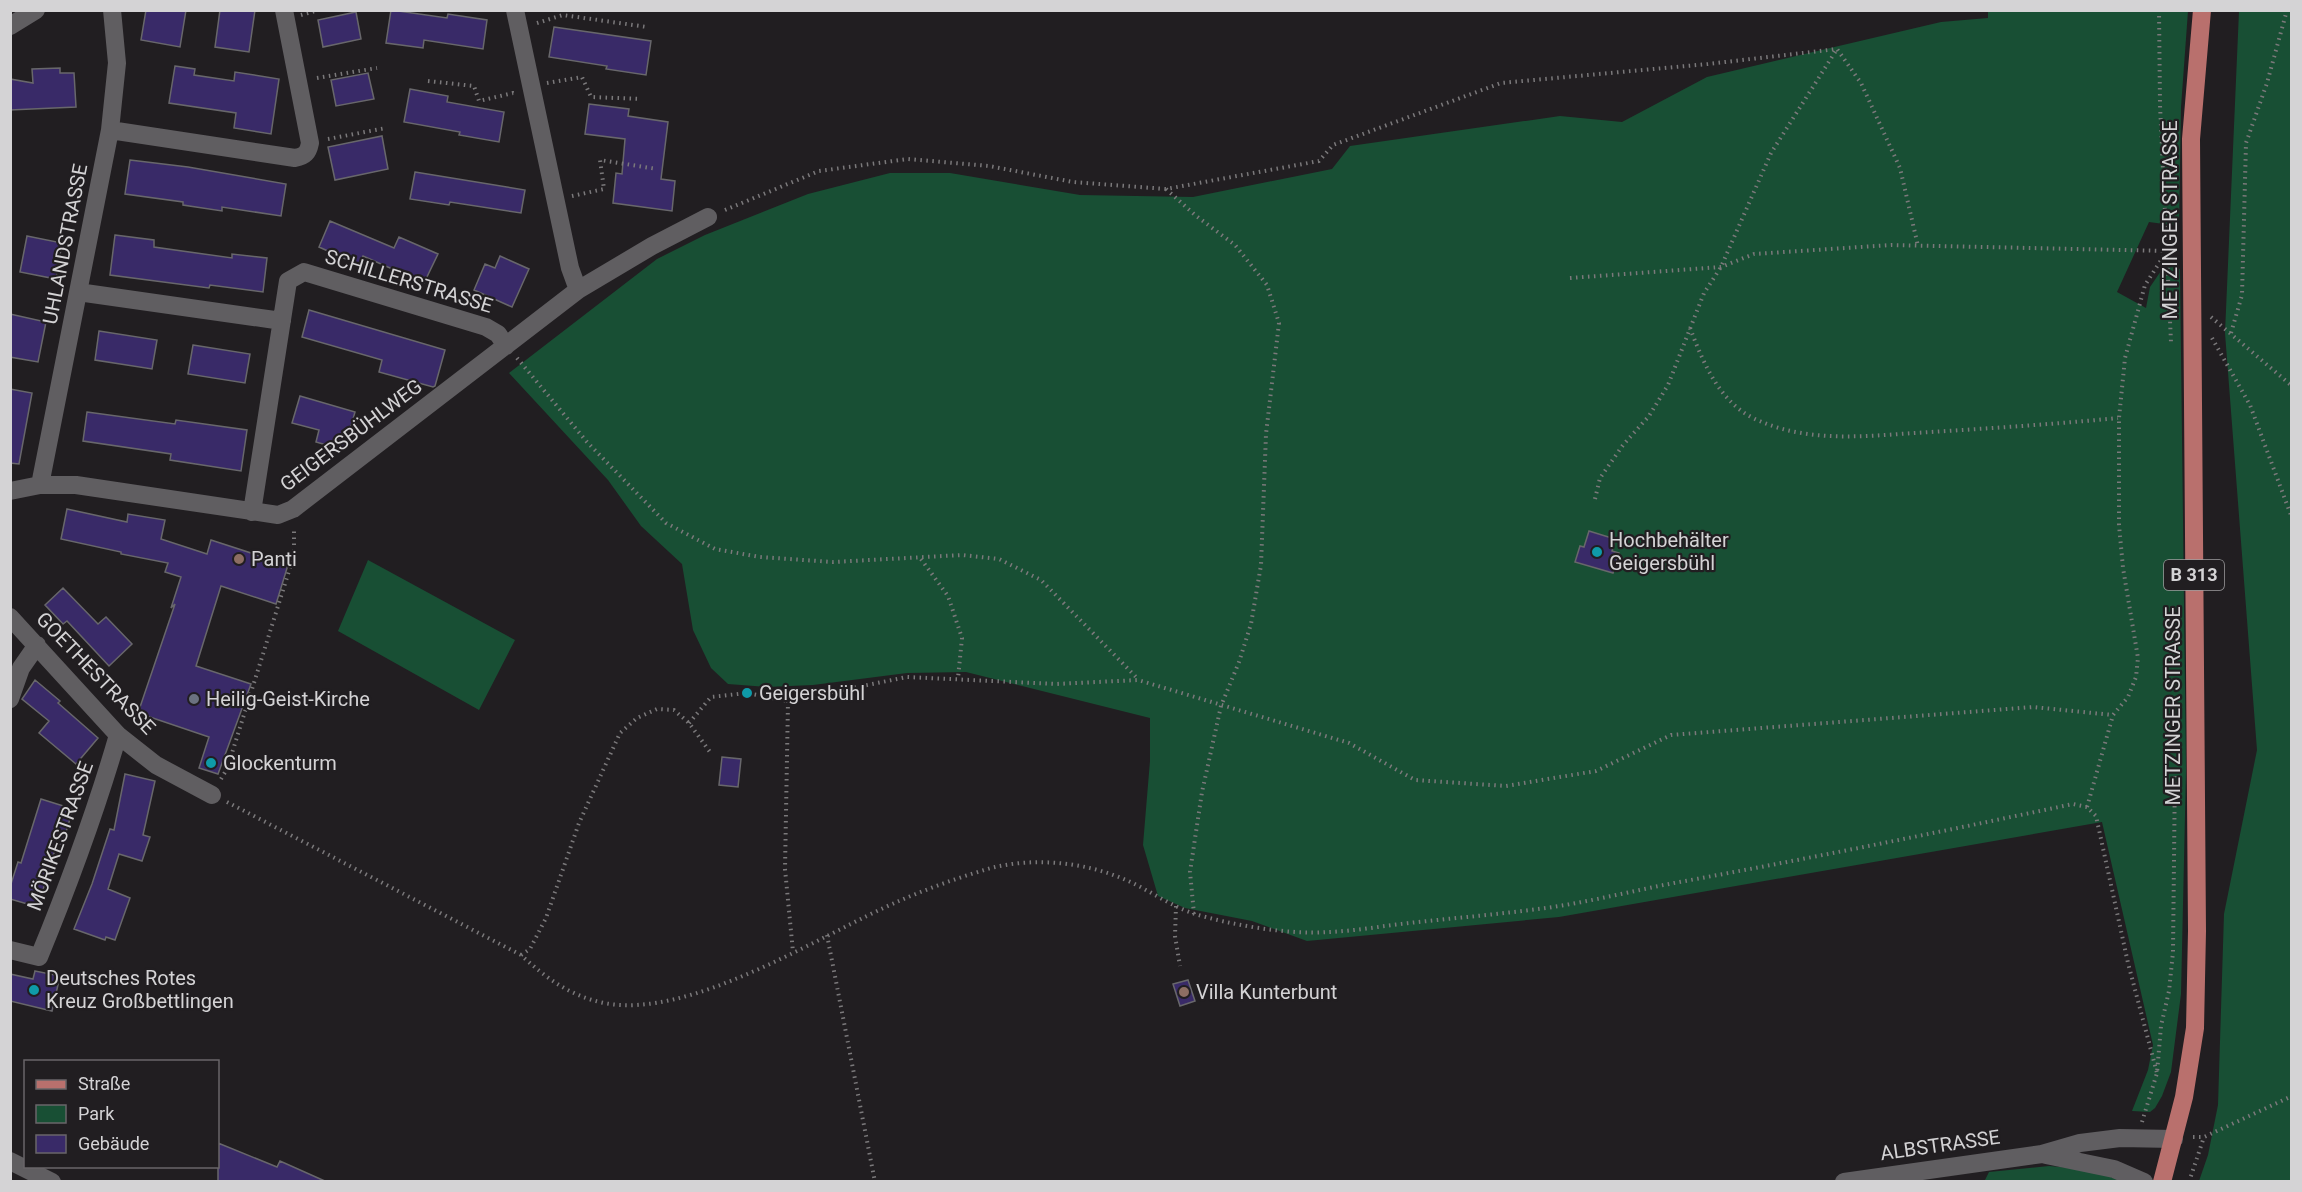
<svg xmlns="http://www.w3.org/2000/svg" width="2302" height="1192" viewBox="0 0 2302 1192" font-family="Roboto,sans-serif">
<rect width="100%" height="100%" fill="#211e21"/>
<path fill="#184f34" d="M1988,11H2188L2181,107L2179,226L2149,222L2117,292L2146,308L2150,287L2163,268L2173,267L2180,269L2186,770L2181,994L2171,1072L2162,1096L2155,1108L2150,1112L2132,1111L2148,1070L2153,1045L2102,822L1559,917L1307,941L1252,921L1185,908L1158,896L1143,845L1150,761V718L966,672L907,673L813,685L767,687L728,684L711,668L693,630L682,564L641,526L608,480L509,373L657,259L705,235L808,194L890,173H950L1080,195L1193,197L1332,169L1350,146L1560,116L1622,122L1707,77L1941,22L1988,18Z
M2239,11H2292L2291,1182L2199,1181L2208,1155L2218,1105L2224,914L2257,750L2225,333Z
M368,560L515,640L479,710L338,631Z
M2049,1166L2094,1170L2123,1182H1984L1989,1172Z"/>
<path fill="#392a68" stroke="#68676b" stroke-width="1.5" d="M146,10H186L180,47L141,40Z
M220,10H255L249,52L215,47Z
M391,10L447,18L448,14L487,20L483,49L424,40L423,48L386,43Z
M356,12L361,39L323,47L318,20Z
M554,27L651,41L646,75L606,69L607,66L549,57Z
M175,66L195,69L194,75L234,81L235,72L279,79L271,134L234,128L236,113L169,103Z
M60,68V73H74L76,107L10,110V79L33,83L32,69Z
M368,73L374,99L336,106L331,80Z
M410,89L448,96L447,102L504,112L499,142L459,135L460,132L404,122Z
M589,104L629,109L628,116L668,122L661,179L675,181L672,211L613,203L616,173L622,174L625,139L585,134Z
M382,136L388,169L335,180L328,147Z
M130,160L188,167L286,184L281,216L222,207V211L183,205V202L125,194Z
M415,172L525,190L521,213L450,202L449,205L410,199Z
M330,221L394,248L399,237L438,254L424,283L363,256L359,265L319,247Z
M115,235L154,240V247L232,258V254L267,258L263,292L210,285L209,288L110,275Z
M27,236L62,243L56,279L20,272Z
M500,256L529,269L512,307L474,290L485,264L495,268Z
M309,310L445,350L435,386L433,387L379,372L382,360L302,337Z
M10,314L46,322L38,362L10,357Z
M99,331L157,340L152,369L95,360Z
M193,345L250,354L245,383L188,374Z
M10,389L32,393L19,464L10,463Z
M300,396L355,412L344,450L316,442L319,430L292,423Z
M87,412L175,424L176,420L247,430L241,471L170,460L171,454L83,441Z
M67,509L127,522L128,514L165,520L161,539L207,554L211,540L288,565L276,604L221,586L196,666L251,684L218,774L199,768L209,737L138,713L175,604L171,608L181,577L165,572L168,563L121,554V552L61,539Z
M1589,531L1615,539L1612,551L1619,553L1613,573L1575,562L1580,546L1584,547Z
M63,588L98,624L106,617L132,644L109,666L67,621L63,624L45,605Z
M35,680L60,701L58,703L98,738L76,764L39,733L49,721L22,699Z
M722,757L741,759L738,787L719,785Z
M125,774L155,781L143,835L150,837L142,861L119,854L108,889L130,898L115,940L106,937L105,940L74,929L92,884L110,829L114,830Z
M41,799L73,809L62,845L57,843L38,907L10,899V887L18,862L21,863Z
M35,971L60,976L52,1011L10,1001V974L33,979Z
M1188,980L1195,1001L1180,1006L1173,984Z
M218,1143L277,1167L280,1161L327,1182H218Z"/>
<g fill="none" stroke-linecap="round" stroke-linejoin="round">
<path stroke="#7b797b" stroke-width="4" stroke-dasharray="1.5 4.5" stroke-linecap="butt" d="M2159,10L2160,105L2171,342
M301,15L319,10
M537,23L563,15L647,27
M317,78L377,68
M428,81L474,86L479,101L513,93L516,94
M547,83L582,77L591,97L641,99
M328,139L386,128
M1166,189L1195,215L1235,245L1267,285L1279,323L1266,434L1261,565L1251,624L1239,662L1221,706L1202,792L1190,872L1194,914
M572,196L604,189L600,160L657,169
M725,210L819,171L908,159L989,166L1073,182L1166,189L1319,161L1333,145L1501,83L1708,64L1837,49L1861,83L1900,168L1918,246
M1570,278L1721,267L1754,254L1891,245L2169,251
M2211,317L2292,386
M1690,328C1703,362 1719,402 1755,419C1811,445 1872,435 1931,432C1994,428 2056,424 2118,418
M2231,333L2242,295L2246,143L2267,83L2287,10
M2212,338L2250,405L2292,518
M517,358L587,442L666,523L715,549L760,557L833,562L962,555L999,559L1041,580L1138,679
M1595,499L1600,478L1623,445L1649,416L1668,385L1704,293L1721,267L1771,153L1837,49
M921,559L948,596L962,638L958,678
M788,701L785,869L793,952
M689,723L711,697L747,693L788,701L907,677L1056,684L1138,680L1349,743L1415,780L1506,786L1596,771L1671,735L2033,707L2113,715
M221,779L227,769L294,555V529
M227,802L521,955C546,978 570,996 604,1003C690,1020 820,935 899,901C929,888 960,877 991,868C1035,857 1085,862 1126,880C1149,890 1169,905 1192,913C1230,925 1289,935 1328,932C1355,931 1382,926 1409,923C1455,918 1501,914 1546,908C1589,902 1632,891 1674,883C1807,859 1940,832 2073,804L2087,807L2096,816L2128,963L2157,1073
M2087,807L2113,715L2128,697L2136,677L2138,658L2123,568L2119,525V418L2125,358L2145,285L2167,251
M1176,906L1175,936L1180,966
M827,935L875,1182
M521,955L530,949L546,918L579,823L620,733L637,718L657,709L674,710L689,723L710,752
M2142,1122L2157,1073L2161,1026L2169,991L2173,952L2175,767
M2193,1137H2204L2292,1096
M2189,1182L2204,1137"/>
<path stroke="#605e61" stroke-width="18" d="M515,10L570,268L578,290
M10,26L36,10
M110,130L295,158C305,156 308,153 310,143L284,10
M78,292L282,321
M40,485L110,130L117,63L112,10
M10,491L40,485H76L278,515L293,509L578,290L652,246L708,217
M252,512L288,281L304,272L486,327L498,334L506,346
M10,617L118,735L156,765L212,795
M10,699L21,668L37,645
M10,950L39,957C69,884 96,811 118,735
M2046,1155L2114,1169L2144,1182
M10,1161L52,1182
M1844,1182L2042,1154L2080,1143L2120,1138L2174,1139"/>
<path stroke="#b9706d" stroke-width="18" d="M2162,1182L2184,1097L2195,1028L2197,931L2191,139L2202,10"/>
</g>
<g fill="#0f9aa8" stroke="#211e21" stroke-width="2">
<circle cx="1597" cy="552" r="6"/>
<circle cx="747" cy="693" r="6"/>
<circle cx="211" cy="763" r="6"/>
<circle cx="34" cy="990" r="6"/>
</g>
<g fill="#8d6e63" stroke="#211e21" stroke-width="2">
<circle cx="239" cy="559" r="6"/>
<circle cx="1184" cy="992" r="6"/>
</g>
<circle fill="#6b7280" stroke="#211e21" stroke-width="2" cx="194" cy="699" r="6"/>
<g text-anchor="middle" stroke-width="4.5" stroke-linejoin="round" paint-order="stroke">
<rect fill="#211e21" stroke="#9e9d9f" stroke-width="1.5" x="2164" y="560" width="60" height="30" rx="4.5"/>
<g font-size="18" font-weight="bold" fill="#d4d3d5">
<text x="2194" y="581">B 313</text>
</g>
<g font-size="20" fill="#d4d3d5" stroke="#211e21">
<text transform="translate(2170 220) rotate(-90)" y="7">METZINGER STRASSE</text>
<text transform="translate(65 244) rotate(-79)" y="7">UHLANDSTRASSE</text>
<text transform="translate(409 281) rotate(17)" y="7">SCHILLERSTRASSE</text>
<text transform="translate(351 435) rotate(-37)" y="7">GEIGERSBÜHLWEG</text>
<text transform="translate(96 673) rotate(46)" y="7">GOETHESTRASSE</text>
<text transform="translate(2173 706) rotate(-90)" y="7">METZINGER STRASSE</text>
<text transform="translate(60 836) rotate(-70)" y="7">MÖRIKESTRASSE</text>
<text transform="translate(1940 1145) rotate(-8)" y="7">ALBSTRASSE</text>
</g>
<g font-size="20" fill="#d4d3d5" stroke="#211e21" text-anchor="start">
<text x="1609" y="547">Hochbehälter<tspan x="1609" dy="23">Geigersbühl</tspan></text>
<text x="251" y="566">Panti</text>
<text x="759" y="700">Geigersbühl</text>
<text x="206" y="706">Heilig-Geist-Kirche</text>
<text x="223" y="770">Glockenturm</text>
<text x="46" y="985">Deutsches Rotes<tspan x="46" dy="23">Kreuz Großbettlingen</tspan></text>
<text x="1196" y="999">Villa Kunterbunt</text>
</g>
</g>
<rect width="2302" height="1192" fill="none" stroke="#d4d3d5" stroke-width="24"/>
<rect x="24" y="1060" width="195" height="108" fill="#211e21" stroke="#696669" stroke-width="1.5"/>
<rect x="36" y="1080" width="30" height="9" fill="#b9706d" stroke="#696669" stroke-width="1.5"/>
<text x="78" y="1090" font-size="18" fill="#d4d3d5">Straße</text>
<rect x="36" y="1105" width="30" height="18" fill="#184f34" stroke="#696669" stroke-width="1.5"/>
<text x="78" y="1120" font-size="18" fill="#d4d3d5">Park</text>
<rect x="36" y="1135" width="30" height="18" fill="#392a68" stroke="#696669" stroke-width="1.5"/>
<text x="78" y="1150" font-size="18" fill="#d4d3d5">Gebäude</text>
</svg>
